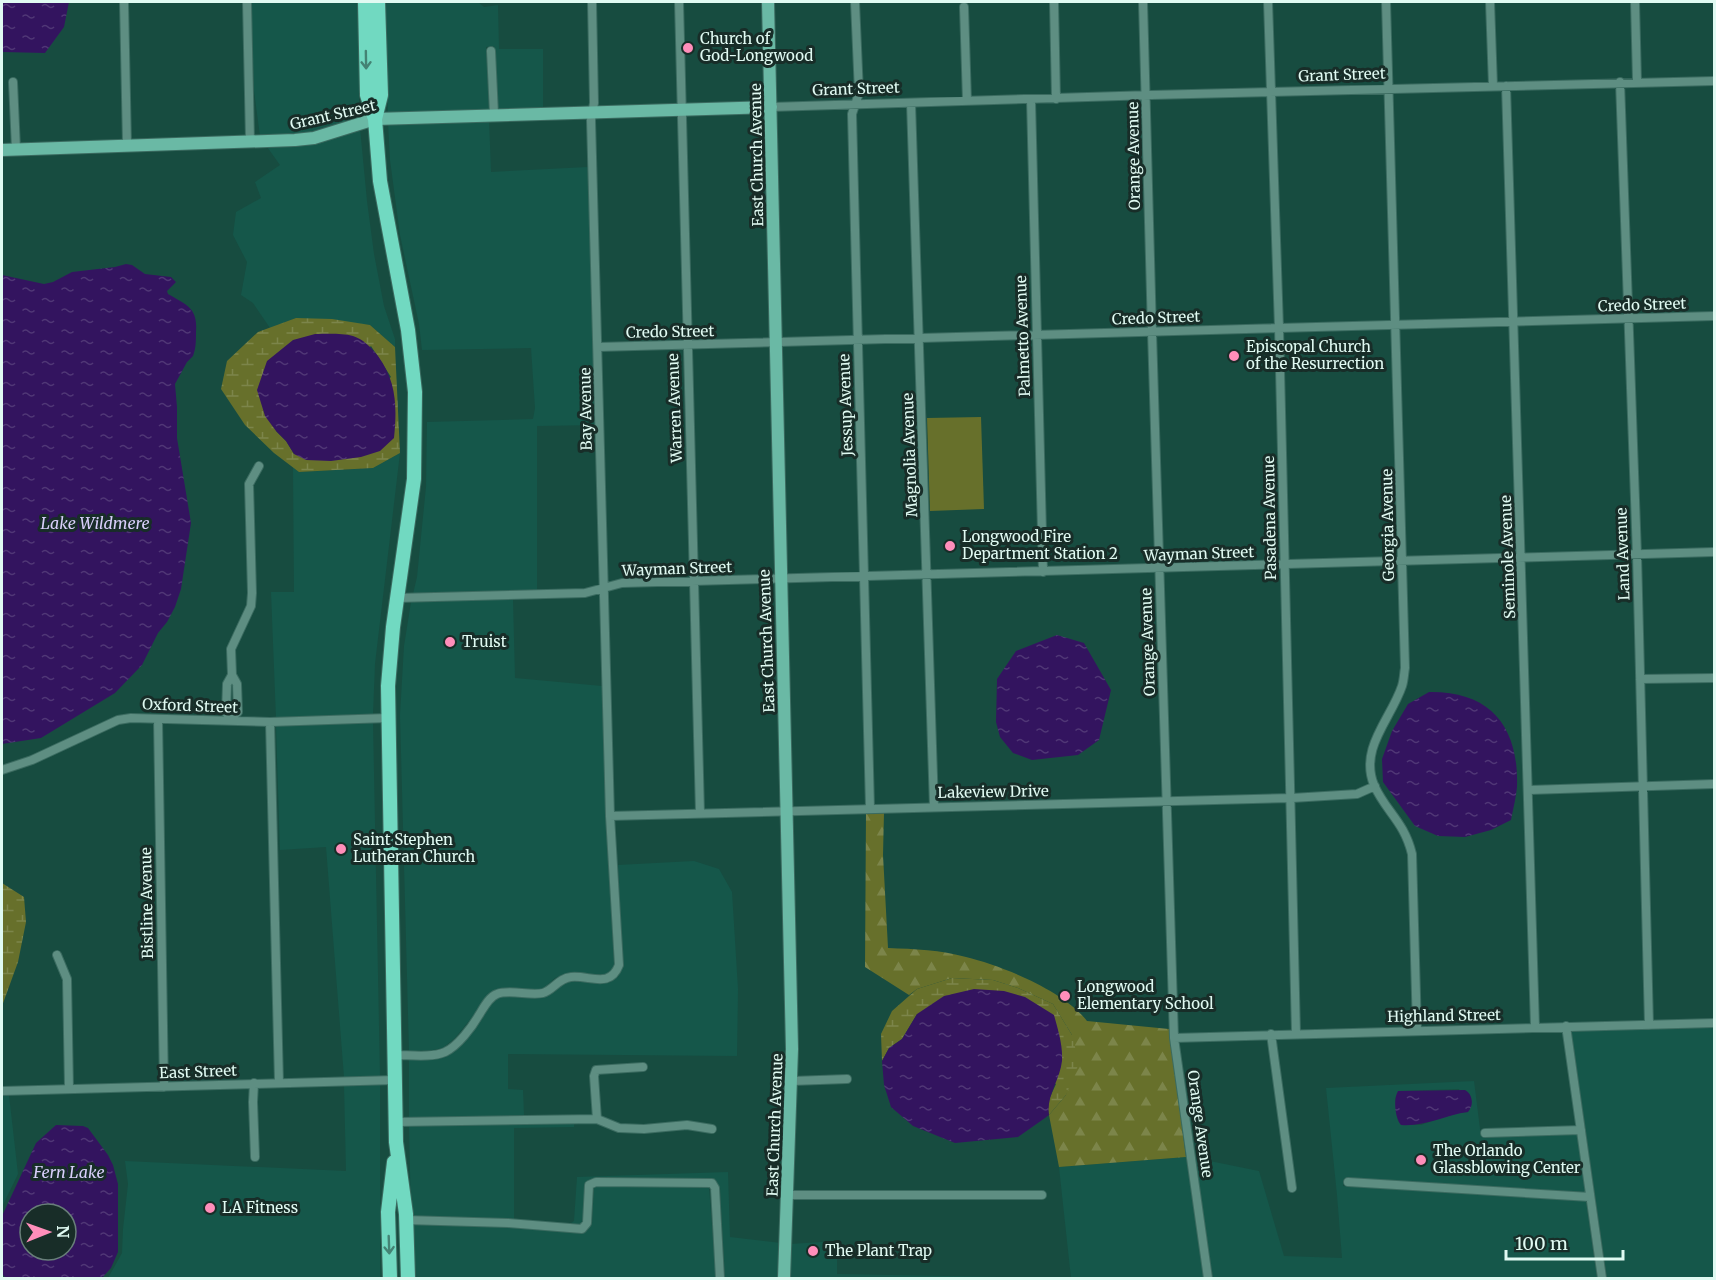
<svg xmlns="http://www.w3.org/2000/svg" width="1716" height="1280" viewBox="0 0 1716 1280" font-family="Merriweather,serif">
<defs>
<pattern id="forest-firs" width="22" height="20" patternUnits="userSpaceOnUse" patternTransform="scale(1.5)"><rect width="22" height="20" fill="#67702b"/><path d="M5 1l3.5 6h-7zM16 11l3.5 6h-7z" fill="#7c854a"/></pattern>
<pattern id="wetland-marsh" width="20" height="14" patternUnits="userSpaceOnUse" patternTransform="scale(1.5)"><rect width="20" height="14" fill="#67702b"/><path d="M1 5h8M5 5V1M11 12h8M15 12V8" fill="none" stroke="#7c854a"/></pattern>
<pattern id="water-ripples" width="26" height="14" patternUnits="userSpaceOnUse" patternTransform="scale(1.5)"><rect width="26" height="14" fill="#33145f"/><path d="M2 4q2-2 4 0t4 0M15 11q2-2 4 0t4 0" fill="none" stroke="#503776"/></pattern>
</defs>
<rect width="100%" height="100%" fill="#174c40"/>
<path fill="#15574a" fill-rule="evenodd" d="M251,2H359V119L313,134L260,136L254,91Z
M384,2H478L484,7L498,5L499,49H543V109L498,110L494,46L486,47L489,110L388,114Z
M489,118L491,172L588,167L596,425L537,426V590L413,594L417,577L426,487L427,422L533,419L535,408L531,348L422,350L419,324L400,235L390,160L388,122Z
M360,128L367,201L374,254L384,306L395,339V347L370,325L296,318L270,328L253,303L241,295L247,262L233,235L236,212L261,198L255,182L280,165L265,144Z
M400,453L375,664L373,714L276,718L271,592H294L293,467L299,472L373,468Z
M513,599L515,678L602,686L606,821L614,964L612,971L606,975L568,973L555,978L543,989L494,990L483,1000L473,1016L455,1038L443,1048L433,1050L409,1051L400,715L404,646L411,602Z
M373,722L380,1077H344L326,847L280,850L276,726Z
M694,861L719,869L732,892L738,989L737,1056L508,1054V1089L523,1090L524,1115H573L409,1118V1059L462,1043L481,1021L491,1004L499,997H544L561,985L571,981L608,983L618,977L623,965L618,865Z
M1714,1027V1278H1607L1571,1030Z
M1474,1081L1481,1137L1577,1134L1585,1192L1344,1178L1343,1186L1586,1201L1597,1278H1213L1195,1158L1259,1171L1284,1256L1342,1258L1337,1195L1326,1088ZM1459,1089L1468,1112L1455,1113L1421,1125H1402L1398,1121L1395,1099L1399,1091Z
M344,1085H380V1278H108L122,1253L123,1229L128,1184L125,1161L346,1171Z
M2,1095H9L18,1174L2,1207Z
M574,1123V1127L514,1128V1219L411,1216L409,1126Z
M1186,1157L1204,1278H1071L1059,1167Z
M728,1172L730,1237L781,1243L779,1278H725L720,1188L716,1181L712,1179L594,1178L585,1185L583,1221L580,1225H568L574,1221L577,1177Z
M597,1186L709,1187L716,1278H414L411,1224L508,1227L582,1233L592,1223L594,1188Z
M837,1241V1274L1059,1278H788L790,1244Z"/>
<path fill="url(#forest-firs)" d="M866,812H884L883,855L888,948C914,949 941,950 966,957C1003,966 1064,991 1087,1021L1169,1029L1186,1157L1059,1167L1049,1115L1066,1095L1072,1035L1053,1004L1018,988L993,980L952,978L917,989L909,995L865,967Z"/>
<path fill="url(#wetland-marsh)" fill-rule="evenodd" d="M296,318L332,319L370,325L395,347L400,453L373,468L299,472L274,453L245,425L221,389L227,361L258,332ZM371,346L391,377L294,454L286,441L276,431Z
M2,883L24,897L26,922L18,962L2,1006Z
M952,978L993,980L1018,988L1053,1004L1072,1035L1079,1063L1066,1095L1049,1115L1047,1104L1056,1084L917,1014L902,1039L889,1048L882,1061L881,1034L892,1011L917,989Z"/>
<path fill="#67702b" d="M981,417L984,509L930,511L927,418Z"/>
<path fill="url(#water-ripples)" fill-rule="evenodd" d="M2,2H69L64,27L45,53L2,52Z
M126,264L132,265L145,274L171,277L176,282L167,291L168,294C187,305 198,308 196,332C196,341 196,348 193,356L187,362L175,384L177,407V438L191,523L181,589L175,607L167,622L158,633L142,665L115,693L41,738L2,744V275L44,284L53,282L72,272L115,267Z
M315,334C326,334 342,333 353,336C363,339 372,348 378,356C397,382 397,408 394,438L380,451L361,457L331,461L306,460L294,454L286,441L276,431L265,416L257,390L267,361L293,340Z
M1057,635L1084,643L1111,690L1099,740L1078,755L1032,760L1013,753L1000,737L996,722L997,679L1016,651Z
M1429,692C1491,691 1519,727 1517,787C1516,798 1513,809 1511,820L1491,830L1465,837L1438,836L1415,826L1383,782L1382,759L1392,731L1408,704Z
M974,989L1004,991L1025,997L1054,1015C1058,1030 1063,1045 1062,1061C1060,1080 1046,1096 1049,1115L1045,1118L1018,1137L955,1143L913,1126L891,1107L884,1085L882,1061L889,1048L902,1039L917,1014L944,996Z
M1465,1090C1473,1094 1474,1106 1468,1112C1445,1115 1425,1127 1401,1125C1395,1118 1393,1099 1398,1091Z
M56,1125L83,1126L88,1128L108,1155L113,1165L118,1184V1252L111,1268L102,1278H6L2,1274V1216L36,1143ZM30,1214H66V1250H30Z"/>
<g fill="none" stroke-linecap="round" stroke-linejoin="round">
<g stroke="#3b6b60" stroke-width="10">
<path id="street" d="M124,2L127,145
M247,2L250,141
M679,2L700,813
M855,2L859,93L852,114L870,808
M1054,2L1056,99
M1143,2L1152,332L1174,1038L1208,1278
M1268,2L1279,328L1296,1034
M1386,2L1405,668C1404,673 1404,680 1402,686C1391,719 1359,748 1374,785C1386,812 1404,821 1412,854L1417,1030
M1490,2L1493,86
M1635,2L1637,81
M964,7L967,101
M491,51L494,114
M13,82L16,149
M1620,82L1637,555L1649,1025
M1506,86L1535,1027
M1031,100L1043,572
M911,103L934,807
M771,107L1151,95L1714,81
M598,347L1714,316
M397,598L585,593L622,583L1714,552
M232,675L231,649L251,606L252,593L249,484L259,466
M1640,679L1714,678
M232,717L238,712L237,684L232,675L227,684L226,713L232,717L233,721
M158,719L164,1087
M270,722L279,1083
M2,770L32,760L118,720L131,718L270,722L388,718
M1529,790L1714,784
M610,816L1292,798L1357,794L1375,786
M57,955L67,979L69,1089
M1566,1026L1602,1278
M1271,1034L1292,1188
M1174,1038L1714,1023
M394,1055C410,1055 431,1058 445,1052C458,1046 472,1027 479,1015C484,1007 489,997 497,994C509,989 530,996 543,993C553,990 559,978 571,977C590,975 610,989 619,965L610,816L591,120L594,103L592,2
M792,1081L847,1079
M254,1083L253,1102L255,1157
M2,1091L395,1080
M597,1119L594,1076L596,1070L643,1067
M396,1122L597,1119L619,1128L644,1129L687,1125L712,1129
M1485,1133L1581,1130
M1348,1182L1590,1197
M788,1195H1042
M406,1220L508,1223L582,1229L587,1223L589,1185L596,1182L712,1183L715,1188L720,1278"/>
</g>
<g stroke="#3b6b60" stroke-width="14">
<path id="secondary" d="M768,2L792,1049L784,1278
M2,150L295,140L314,138L375,119L771,107"/>
</g>
<g stroke="#3b6b60" stroke-width="16">
<path id="primary" d="M365,2L367,95L375,119L380,181L408,330L415,392L414,479L393,627L388,686L396,1142L406,1214L408,1278
M375,119L381,95L378,2
M390,1278L388,1212L394,1162"/>
</g>
<use href="#street" stroke="#5e8e82" stroke-width="8"/>
<use href="#secondary" stroke="#6ab9a5" stroke-width="12"/>
<use href="#primary" stroke="#71d9c1" stroke-width="14"/>
</g>
<defs><path id="oneway-shaft" d="M-6 0H5M1.5-3L5.5 0L1.5 3" fill="none" stroke-width="1.6" stroke-linecap="round" stroke-linejoin="round" transform="scale(1.5)"/></defs>
<g stroke="#448374">
<use href="#oneway-shaft" transform="translate(366 60) rotate(89)"/>
<use href="#oneway-shaft" transform="translate(389 1245) rotate(88)"/>
</g>
<g fill="#ff8eba" stroke="#182d28" stroke-width="2">
<circle cx="688" cy="48" r="6"/>
<circle cx="1234" cy="356" r="6"/>
<circle cx="950" cy="546" r="6"/>
<circle cx="450" cy="642" r="6"/>
<circle cx="341" cy="849" r="6"/>
<circle cx="1065" cy="996" r="6"/>
<circle cx="1421" cy="1160" r="6"/>
<circle cx="210" cy="1208" r="6"/>
<circle cx="813" cy="1251" r="6"/>
</g>
<g text-anchor="middle" stroke-width="6" stroke-linejoin="round" paint-order="stroke">
<g font-size="15" fill="#e0faf2" stroke="#182d28" text-anchor="start">
<text x="700" y="44">Church of<tspan x="700" dy="17">God-Longwood</tspan></text>
<text x="1246" y="352">Episcopal Church<tspan x="1246" dy="17">of the Resurrection</tspan></text>
<text x="962" y="542">Longwood Fire<tspan x="962" dy="17">Department Station 2</tspan></text>
<text x="462" y="647">Truist</text>
<text x="353" y="845">Saint Stephen<tspan x="353" dy="17">Lutheran Church</tspan></text>
<text x="1077" y="992">Longwood<tspan x="1077" dy="17">Elementary School</tspan></text>
<text x="1433" y="1156">The Orlando<tspan x="1433" dy="17">Glassblowing Center</tspan></text>
<text x="222" y="1213">LA Fitness</text>
<text x="825" y="1256">The Plant Trap</text>
</g>
<g font-size="15" fill="#e0faf2" stroke="#182d28">
<text transform="translate(1342 75) rotate(-2)" y="5">Grant Street</text>
<text transform="translate(856 89) rotate(-2)" y="5">Grant Street</text>
<text transform="translate(333 115) rotate(-13)" y="5">Grant Street</text>
<text transform="translate(757 155) rotate(-91)" y="5">East Church Avenue</text>
<text transform="translate(1134 156) rotate(-91)" y="5">Orange Avenue</text>
<text transform="translate(1642 305) rotate(-2)" y="5">Credo Street</text>
<text transform="translate(1156 318) rotate(-2)" y="5">Credo Street</text>
<text transform="translate(670 332) rotate(-1)" y="5">Credo Street</text>
<text transform="translate(1023 336) rotate(-92)" y="5">Palmetto Avenue</text>
<text transform="translate(846 405) rotate(-92)" y="5">Jessup Avenue</text>
<text transform="translate(675 408) rotate(-92)" y="5">Warren Avenue</text>
<text transform="translate(586 409) rotate(-91)" y="5">Bay Avenue</text>
<text transform="translate(910 455) rotate(-92)" y="5">Magnolia Avenue</text>
<text transform="translate(1270 518) rotate(-91)" y="5">Pasadena Avenue</text>
<text transform="translate(1388 525) rotate(-91)" y="5">Georgia Avenue</text>
<text transform="translate(1199 554) rotate(-2)" y="5">Wayman Street</text>
<text transform="translate(1623 554) rotate(-92)" y="5">Land Avenue</text>
<text transform="translate(1508 557) rotate(-92)" y="5">Seminole Avenue</text>
<text transform="translate(677 569) rotate(-2)" y="5">Wayman Street</text>
<text transform="translate(767 641) rotate(-92)" y="5">East Church Avenue</text>
<text transform="translate(1148 642) rotate(-92)" y="5">Orange Avenue</text>
<text transform="translate(190 706) rotate(2)" y="5">Oxford Street</text>
<text transform="translate(993 792) rotate(-1)" y="5">Lakeview Drive</text>
<text transform="translate(147 903) rotate(-91)" y="5">Bistline Avenue</text>
<text transform="translate(1444 1016) rotate(-1)" y="5">Highland Street</text>
<text transform="translate(198 1072) rotate(-2)" y="5">East Street</text>
<text transform="translate(1200 1124) rotate(82)" y="5">Orange Avenue</text>
<text transform="translate(775 1125) rotate(-88)" y="5">East Church Avenue</text>
</g>
<g font-size="16" font-style="italic" fill="#d9cffb" stroke="#182d28">
<text x="95" y="529">Lake Wildmere</text>
<text x="69" y="1178">Fern Lake</text>
</g>
</g>
<rect width="1716" height="1280" fill="none" stroke="#e0faf2" stroke-width="6"/>
<g transform="translate(48 1232) rotate(89)"><circle r="28" fill="#182d28" stroke="#687f79" stroke-width="1.5"/>
<path d="M0-4.5L10 22L0 15L-10 22Z" fill="#ff8eba"/>
<text y="-9" font-size="16" font-weight="bold" text-anchor="middle" fill="#e0faf2">N</text>
</g>
<path d="M1506 1250v9h117v-9" fill="none" stroke="#e0faf2" stroke-width="3"/>
<text x="1515" y="1250" font-size="18" fill="#e0faf2" stroke="#182d28" stroke-width="4.5" paint-order="stroke">100 m</text>
</svg>
